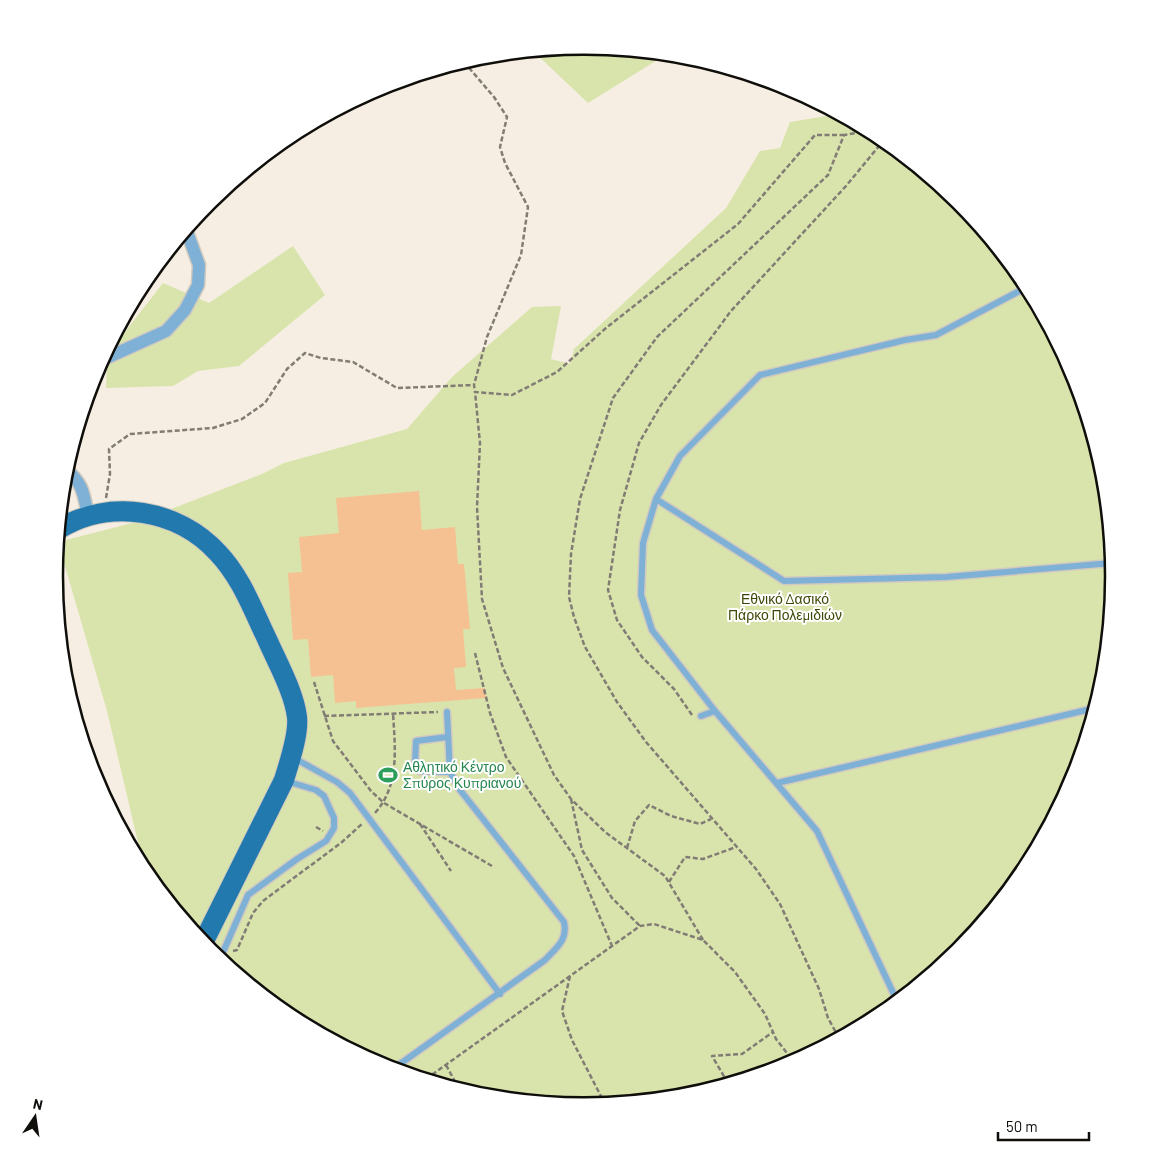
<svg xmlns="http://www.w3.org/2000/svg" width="1168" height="1152" viewBox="0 0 1168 1152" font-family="Barlow,sans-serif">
<rect width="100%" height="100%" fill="#f6eee2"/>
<path fill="#d9e4ad" d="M584,46L667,54L588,103L533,51Z
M838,114L879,136L959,202L1025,282L1074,374L1104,473L1114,576L1104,680L1073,779L1024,871L958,951L878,1017L786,1066L687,1096L584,1106L480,1096L381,1065L289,1016L209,950L145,872L107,711L58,542L140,521L262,474L284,463L407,429L452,377L532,307L561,306L551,359L570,364L574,349L726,208L760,151L780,148L790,122Z
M293,246L325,295L239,366L198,371L173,386L106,388L107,355L163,283L209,303Z"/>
<path fill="#f6c192" d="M419,491L422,530L455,527L458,564H464L470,629H463L466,667L454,668L456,690L485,688L486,698L356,708V701L335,703L333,675L311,677L308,639L293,640L288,573L302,572L299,537L339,533L336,498Z"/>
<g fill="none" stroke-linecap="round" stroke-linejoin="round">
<g stroke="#d1cabf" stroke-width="9">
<path id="lane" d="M656,499L680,456L760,375L905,340L936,335L1027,287
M715,711L652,630L641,595L643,543L656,499L784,581L946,577L1112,563
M701,716L715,711L817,831L897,1001
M447,737L416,741L415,765L419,771L450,772
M294,758L337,782L350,793L500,994
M777,783L1095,708
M220,959L248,895L297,859L326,841L334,828V818L324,796L316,790L286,781
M393,1069L545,960C557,947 568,940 564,922L460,790L450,772L447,712"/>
</g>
<g stroke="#d1cabf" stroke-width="15">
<path id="street" d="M102,360L166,331L185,310L198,285L199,265L186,229
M65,469C83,482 84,495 88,516"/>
</g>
<g stroke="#d1cabf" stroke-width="22">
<path id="primary" d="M59,529C110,498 178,509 218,553C241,577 253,610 267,639C277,662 294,692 297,717C299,735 289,763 284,780L203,943"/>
</g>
<path stroke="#817c74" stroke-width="2.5" stroke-dasharray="5 2.5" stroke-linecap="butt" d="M464,62L494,97L507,117L500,147L505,163L528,207L521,255L487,337L474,385L475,392
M106,498L110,474L109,449L130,434L213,428L242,419L265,403L287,369L305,353L321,358L353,362L397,388L474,385
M475,653L490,713L506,757L574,856L612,946
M314,682L333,741L371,791L384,803L492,866
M692,715L674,689L642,657L617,620L608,590L620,510L639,443L661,405L731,311L846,186L884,140
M324,716L438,712
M571,799L582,850L612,898L640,926
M375,813C400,785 395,748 393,713
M420,824L451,871
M316,827L323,831
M627,848L635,821L649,805L671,816L700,824L711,819
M669,882L685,857L703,859L736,847
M703,940L665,876L605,832L571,799L554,775L503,668L482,599L477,507L480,443L475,392L512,395L557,372L606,328L738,224L815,135H844
M233,951L237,950L253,913L263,901L342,842L363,823
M570,976L562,1011L572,1040L605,1104
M839,1038L828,1018L819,989L780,904L756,869L646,742L617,702L585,647L574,617L569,597L571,554L580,499L613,398L657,337L828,175L844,135L869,131
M446,1065L459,1089
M426,1079L640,926L654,924L703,940L735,972L765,1014L776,1039L794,1062
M728,1083L712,1056L742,1054L773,1032"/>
<use href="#lane" stroke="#7fb1d6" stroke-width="6"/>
<use href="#street" stroke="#7fb1d6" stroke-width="12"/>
<use href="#primary" stroke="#2279ae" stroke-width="20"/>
</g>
<defs>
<g id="stadium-bare" transform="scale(1.5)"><path d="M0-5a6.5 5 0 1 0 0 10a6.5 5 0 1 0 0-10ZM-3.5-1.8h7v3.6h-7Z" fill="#2e9e5b" stroke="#fff" stroke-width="2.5" paint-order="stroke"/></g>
</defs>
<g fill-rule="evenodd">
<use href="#stadium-bare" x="388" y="775"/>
</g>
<g text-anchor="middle" stroke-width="4" stroke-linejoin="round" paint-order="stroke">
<g font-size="14" fill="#3f4707" stroke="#fff">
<text x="785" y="604">Εθνικό Δασικό<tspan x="785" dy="16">Πάρκο Πολεμιδιών</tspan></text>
</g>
<g font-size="14" fill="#27864d" stroke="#fff" text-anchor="start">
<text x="403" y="772">Αθλητικό Κέντρο<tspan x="403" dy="16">Σπύρος Κυπριανού</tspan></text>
</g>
</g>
<path d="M0 0H1168V1152H0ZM63 576a521 521 0 1 1 1042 0a521 521 0 1 1-1042 0Z" fill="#fff" fill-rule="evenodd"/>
<path fill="none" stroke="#100e0a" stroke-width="2.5" d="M63 576a521 521 0 1 1 1042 0a521 521 0 1 1-1042 0Z"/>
<g transform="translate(35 1117) rotate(13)" stroke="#ffffff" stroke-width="4" paint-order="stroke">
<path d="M0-4L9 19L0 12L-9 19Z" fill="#100e0a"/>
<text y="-8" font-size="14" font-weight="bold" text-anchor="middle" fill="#100e0a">N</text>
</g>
<path d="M998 1132v8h91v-8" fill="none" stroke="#100e0a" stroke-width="2.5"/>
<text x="1006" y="1132" font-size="15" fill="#100e0a" stroke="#ffffff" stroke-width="4" paint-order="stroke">50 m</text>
</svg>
